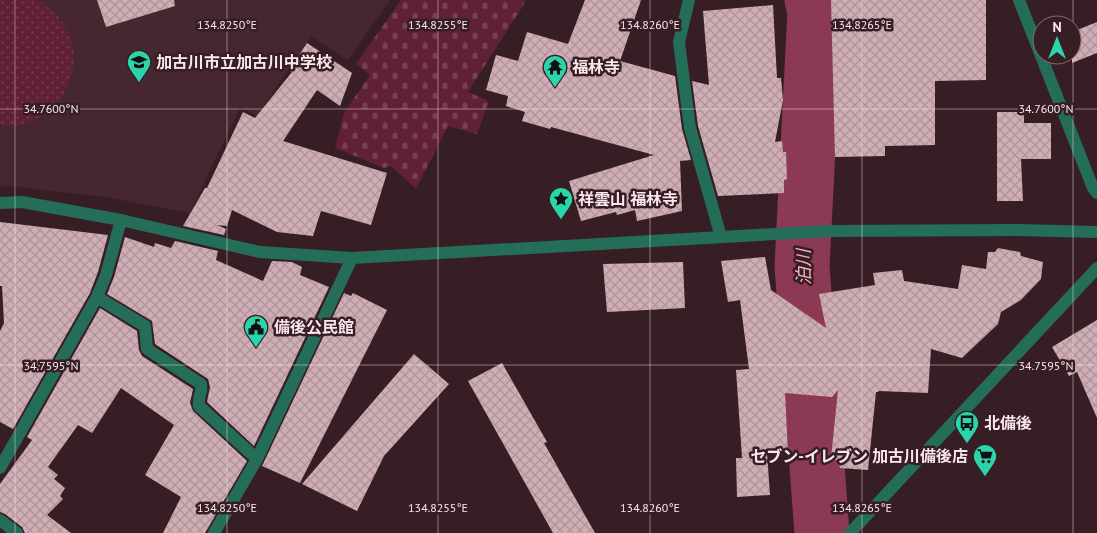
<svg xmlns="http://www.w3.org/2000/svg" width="1097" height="533" viewBox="0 0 1097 533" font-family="'PT Sans','Noto Sans JP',sans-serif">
<defs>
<pattern id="grass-dots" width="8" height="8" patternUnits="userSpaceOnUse" patternTransform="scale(1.25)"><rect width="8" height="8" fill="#602036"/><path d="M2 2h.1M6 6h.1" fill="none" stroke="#784053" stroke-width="1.8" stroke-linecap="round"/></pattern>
<pattern id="cemetery-stones" width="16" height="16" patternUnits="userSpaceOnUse" patternTransform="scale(1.25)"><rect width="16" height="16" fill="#602036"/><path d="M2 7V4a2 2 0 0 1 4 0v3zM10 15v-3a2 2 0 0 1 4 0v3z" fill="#784053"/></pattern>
<pattern id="building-cross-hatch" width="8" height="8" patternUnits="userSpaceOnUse" patternTransform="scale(1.25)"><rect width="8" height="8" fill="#cfadb5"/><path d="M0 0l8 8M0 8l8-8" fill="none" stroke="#ae9399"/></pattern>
</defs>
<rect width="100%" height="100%" fill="#371e25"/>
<path fill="#46262f" d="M0,0H390L348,60L311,36L257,116L240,107L190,213L105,197L9,186L0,187Z"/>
<path fill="url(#grass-dots)" d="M0,0C11,0 24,0 35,0C41,1 46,6 51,10C59,16 65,25 69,34C87,81 50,131 0,125Z"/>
<path fill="url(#cemetery-stones)" d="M401,0H522L526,1L468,92L489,101L477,134L448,126L416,189L391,166L384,168L335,148L344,113L370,75L356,64Z"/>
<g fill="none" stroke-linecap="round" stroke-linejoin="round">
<path stroke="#8c3954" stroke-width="55" d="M812,0L815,11L802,266L822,533"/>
</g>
<path fill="url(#building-cross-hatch)" d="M97,0H174L175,6L106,27Z
M585,0H641L620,61L675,76L682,129L691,160L680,161L682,211L637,221L635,210L617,215L616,212L581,221L569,181L654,155L551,127L550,129L522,121L525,112L506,106L508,96L486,90L496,55L518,61L527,32L568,44Z
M831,0H986V80L935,81V145L885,146V156L835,157Z
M773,5L777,78H781L783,100L775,142L782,141L783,152H786L787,179L784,180V193L718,196L698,126L692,81L709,85L703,11Z
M1097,22V53L1072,63V32Z
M307,43L352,73L340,106L317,90L283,141L387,173L371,225L321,211L313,236L277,232L232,210L227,226L217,225L226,229L224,235L183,226L205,188H207L243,112L255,118L292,72L289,70Z
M997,112H1024V123H1051V159H1021L1023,201H997Z
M0,222L108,235L98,272L90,293L13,429L0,422V331L4,323L2,286H0Z
M125,237L154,247L155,243L171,248L175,241L218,251L216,260L263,281L272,261L292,262L302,267L300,275L329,287L254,446L207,402L210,387L208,379L155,344L152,321L107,294L114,277Z
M998,248L1020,252L1021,256L1043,262L1041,279L1021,300L1001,312L998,324L962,358L931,349L928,393L879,391L878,392H876L868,470L840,468L838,461L831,458L838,390L832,397L785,393L788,452L767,453L770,495L737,497L736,458H742L736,370L749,369L740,300L728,302L721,261L765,257L771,290L826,328L819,294L875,285L873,273L902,270L904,281L958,289L962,265L986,269L988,252H995Z
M683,262L685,308L607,312L603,264Z
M344,293L351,296L353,293L387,310L300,483L262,466Z
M100,308L137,331L139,350L142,356L193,389L190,403L193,411L247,461L205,533H163L181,497L145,475L174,425L121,388L92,433L78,425L48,467L58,475L54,479L65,488L60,496L63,499L47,515L71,533H25L22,527L5,514L0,512V484L32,440L27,437Z
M1097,320V418L1077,372L1069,376L1052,347Z
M414,354L449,384L384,456L357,511L302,484Z
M502,363L547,442L544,443L595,533H553L468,381Z"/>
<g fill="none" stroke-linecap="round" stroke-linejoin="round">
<path stroke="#246e59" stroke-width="12" d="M689,0L679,42L690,128L721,237
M1019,0L1093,188L1097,193
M0,203L22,202L121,220L260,252L352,258L257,459L214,533
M97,297L145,326L147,349L201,384C203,392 197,398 199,406L257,459
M0,468L97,297L106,275L121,220
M0,520L17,533"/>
<path stroke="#246e59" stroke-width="12" d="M352,258L828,231L1017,230L1097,232
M850,533L1097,268"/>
</g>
<path fill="none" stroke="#f9e7eb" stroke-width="1" stroke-opacity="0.45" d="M15,0V533M227,0V533M438,0V533M650,0V533M862,0V533M1073,0V533M0,109H1097M0,365H1097"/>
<defs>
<g id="school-pin" transform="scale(1.25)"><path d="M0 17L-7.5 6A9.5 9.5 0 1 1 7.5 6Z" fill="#2bd5ac" stroke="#371e25"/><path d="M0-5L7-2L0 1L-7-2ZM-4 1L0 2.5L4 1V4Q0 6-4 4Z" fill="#111"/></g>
<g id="temple-pin" transform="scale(1.25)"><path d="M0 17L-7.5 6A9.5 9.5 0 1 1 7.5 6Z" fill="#2bd5ac" stroke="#371e25"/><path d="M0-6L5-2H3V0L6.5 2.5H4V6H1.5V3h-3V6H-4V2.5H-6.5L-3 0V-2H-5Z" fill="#111"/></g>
<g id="sight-pin" transform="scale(1.25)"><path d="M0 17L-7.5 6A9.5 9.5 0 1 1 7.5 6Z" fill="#2bd5ac" stroke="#371e25"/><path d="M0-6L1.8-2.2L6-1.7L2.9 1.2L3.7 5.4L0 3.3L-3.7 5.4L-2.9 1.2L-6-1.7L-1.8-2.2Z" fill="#111"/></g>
<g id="civic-pin" transform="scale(1.25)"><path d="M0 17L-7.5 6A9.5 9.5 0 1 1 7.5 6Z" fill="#2bd5ac" stroke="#371e25"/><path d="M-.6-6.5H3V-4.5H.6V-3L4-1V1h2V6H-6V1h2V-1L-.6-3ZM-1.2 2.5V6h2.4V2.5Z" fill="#111"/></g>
<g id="bus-pin" transform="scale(1.25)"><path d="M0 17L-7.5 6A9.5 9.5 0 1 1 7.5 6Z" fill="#2bd5ac" stroke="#371e25"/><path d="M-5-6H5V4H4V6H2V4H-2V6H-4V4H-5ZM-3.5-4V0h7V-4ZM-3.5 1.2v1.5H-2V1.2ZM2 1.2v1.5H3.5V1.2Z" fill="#111"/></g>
<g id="supermarket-pin" transform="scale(1.25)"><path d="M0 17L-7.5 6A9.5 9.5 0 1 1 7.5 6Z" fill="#2bd5ac" stroke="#371e25"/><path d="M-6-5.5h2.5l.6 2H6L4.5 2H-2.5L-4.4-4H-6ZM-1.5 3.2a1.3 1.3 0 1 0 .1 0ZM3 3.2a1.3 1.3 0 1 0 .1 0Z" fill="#111"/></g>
</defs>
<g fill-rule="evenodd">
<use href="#school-pin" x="139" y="62"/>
<use href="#temple-pin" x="555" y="67"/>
<use href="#sight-pin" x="561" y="199"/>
<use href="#civic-pin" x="256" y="327"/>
<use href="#bus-pin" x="967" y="423"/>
<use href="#supermarket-pin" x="985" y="456"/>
</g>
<g text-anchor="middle" stroke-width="5" stroke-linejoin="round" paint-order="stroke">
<g font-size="16" font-weight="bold" fill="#f9e7eb" stroke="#371e25" text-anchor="start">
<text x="156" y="68">加古川市立加古川中学校</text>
<text x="572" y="73">福林寺</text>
<text x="578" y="205">祥雲山 福林寺</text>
<text x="274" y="333">備後公民館</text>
<text x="984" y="429">北備後</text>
<text x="968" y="462" text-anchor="end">セブン-イレブン 加古川備後店</text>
</g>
<g font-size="18" font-style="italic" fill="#fcb3c6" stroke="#371e25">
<text transform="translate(804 267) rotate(-91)" y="6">泊川</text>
</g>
</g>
<g font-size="12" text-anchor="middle" fill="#f9e7eb" stroke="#371e25" stroke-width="5" stroke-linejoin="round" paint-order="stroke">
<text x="227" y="29">134.8250°E</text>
<text x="438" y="29">134.8255°E</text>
<text x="650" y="29">134.8260°E</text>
<text x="862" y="29">134.8265°E</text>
<text x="51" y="113">34.7600°N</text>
<text x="1046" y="113">34.7600°N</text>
<text x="51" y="370">34.7595°N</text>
<text x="1046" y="370">34.7595°N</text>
<text x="227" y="512">134.8250°E</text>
<text x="438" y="512">134.8255°E</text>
<text x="650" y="512">134.8260°E</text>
<text x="862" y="512">134.8265°E</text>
</g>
<g transform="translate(1057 40)"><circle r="24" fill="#371e25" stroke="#856e74"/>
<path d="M0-4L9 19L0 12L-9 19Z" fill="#2bd5ac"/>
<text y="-8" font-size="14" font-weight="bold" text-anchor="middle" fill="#f9e7eb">N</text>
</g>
</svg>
